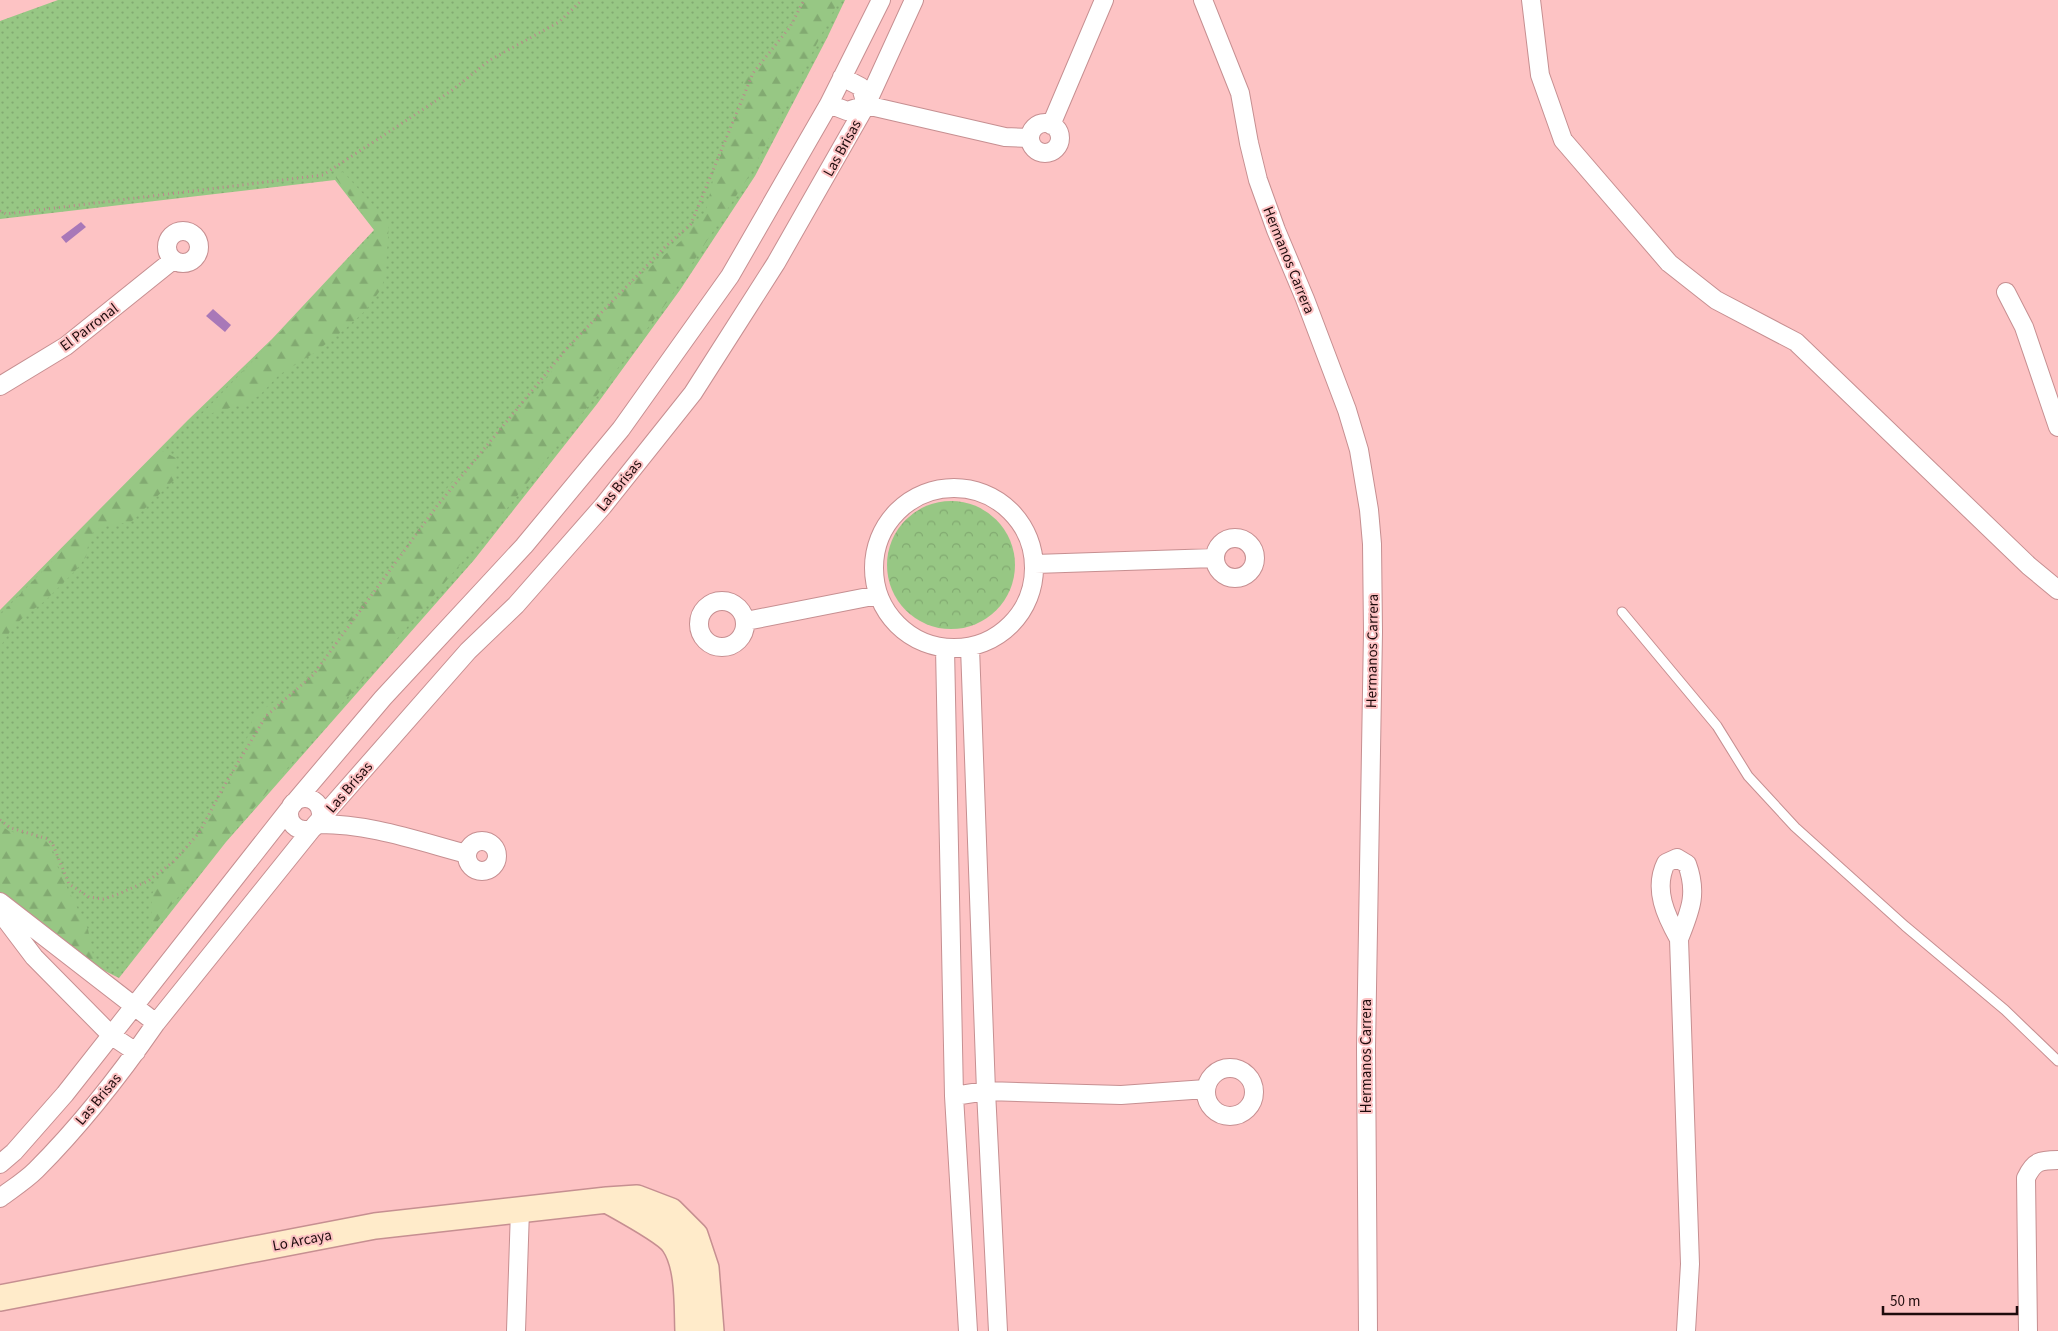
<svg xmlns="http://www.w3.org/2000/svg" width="2058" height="1331" viewBox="0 0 2058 1331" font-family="'Source Sans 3',sans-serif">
<defs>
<pattern id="grass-dots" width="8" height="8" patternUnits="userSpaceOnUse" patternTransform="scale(1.25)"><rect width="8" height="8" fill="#97c784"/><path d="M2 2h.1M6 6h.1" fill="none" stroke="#82aa71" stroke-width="1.8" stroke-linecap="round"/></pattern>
<pattern id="forest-firs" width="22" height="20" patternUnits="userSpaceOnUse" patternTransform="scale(1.25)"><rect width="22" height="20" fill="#97c784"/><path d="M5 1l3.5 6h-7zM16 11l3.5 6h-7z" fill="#82aa71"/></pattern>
<pattern id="park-crowns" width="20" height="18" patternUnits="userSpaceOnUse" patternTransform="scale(1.25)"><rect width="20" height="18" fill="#97c784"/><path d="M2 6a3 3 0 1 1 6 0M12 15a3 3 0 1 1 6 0" fill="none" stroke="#82aa71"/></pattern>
</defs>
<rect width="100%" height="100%" fill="#fdc3c4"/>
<path fill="url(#grass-dots)" d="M58,0H845L827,38L755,176L680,290L597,404L474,560L226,842L119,978L91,964L0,891V610L188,420L272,339L374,230L335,180L0,219V21Z"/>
<path fill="url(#forest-firs)" d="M806,0H839L751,173L667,302L609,380L497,521L151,929L152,894L162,876L180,861L198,830L218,802L242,756L252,721L262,710L282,697L320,667L339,631L382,581L450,484L485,454L495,431L534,395L597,312L681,241L706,211L716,167L738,110L740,89L749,71L792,22Z
M343,172L389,222L386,268L382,288L365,311L344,330L314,353L279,375L261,394L250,402L199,417L376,232L333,174Z
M160,450L178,459L174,480L131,522L110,525L95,530L89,540L86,557L76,570L45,601L27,614L13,627L2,644L0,667V615Z
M0,825L9,831L46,841L50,846L61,876L88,929L95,966L0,897Z"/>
<path fill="url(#park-crowns)" d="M887 565a64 64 0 1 1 128 0a64 64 0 1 1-128 0Z"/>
<path fill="#a878b8" d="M81,222L86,227L66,243L61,237Z
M213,309L231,325L225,332L206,316Z"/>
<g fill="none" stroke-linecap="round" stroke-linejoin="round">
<g stroke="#c68f91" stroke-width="11">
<path id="lane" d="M1622,612L1717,726L1748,776L1795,827L1905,926L2005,1010L2058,1061"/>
</g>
<g stroke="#c68f91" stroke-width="20">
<path id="street" d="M1203,0L1240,93L1249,143L1258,180L1276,230L1305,299L1347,410L1359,450L1369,510L1372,544L1373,632L1366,1048L1368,1331
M1531,0L1540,75L1563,140L1669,263L1716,300L1796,342L2029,566L2058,590
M842,77L861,87L866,105
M829,104L847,111L866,105
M866,105L1005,137L1030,138
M1030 138a15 15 0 1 1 30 0a15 15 0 1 1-30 0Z
M1051,125L1104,0
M167 247a16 16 0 1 1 32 0a16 16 0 1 1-32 0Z
M2006,292L2024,327L2058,427
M0,386L66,346L173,260
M874 568a80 80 0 1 1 160 0a80 80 0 1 1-160 0Z
M1215 558a20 20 0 1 1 40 0a20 20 0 1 1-40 0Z
M1035,564L1215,558
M699 624a23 23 0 1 1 46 0a23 23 0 1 1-46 0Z
M746,621L878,595
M970,647L986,1091L998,1331
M945,648L954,1096L968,1331
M289 814a16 16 0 1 1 32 0a16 16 0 1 1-32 0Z
M316,824C368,823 418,841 467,854
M467 856a15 15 0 1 1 30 0a15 15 0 1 1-30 0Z
M0,902L156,1023
M0,912L34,957L112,1036L136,1052
M1679,939C1666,916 1653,889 1666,863L1677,858L1687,864C1698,894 1690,911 1679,939L1690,1264L1686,1331
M1206 1092a24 24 0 1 1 48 0a24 24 0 1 1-48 0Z
M954,1096L986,1091L1121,1095L1206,1089
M0,1164L14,1152L65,1094L294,803L383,698L524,546L621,429L730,276L829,104L881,0
M0,1198C12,1189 26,1180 36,1170C81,1125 120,1075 156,1023L316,824L468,651L516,605L603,506L693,393L776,263L866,105L914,0
M516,1331L520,1210
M2028,1331L2026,1178C2034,1161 2040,1160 2058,1160"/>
</g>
<g stroke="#c68f91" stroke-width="28">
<path id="secondary" d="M607,1200C621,1208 666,1232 674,1244C689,1266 687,1306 688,1331
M0,1298L375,1226L607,1200L637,1198L671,1211L695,1235L706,1268L711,1331"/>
</g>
<path stroke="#b98b8c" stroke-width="3" stroke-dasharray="1 4" stroke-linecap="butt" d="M0,211L6,214L323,175L451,91L490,60L559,22L582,0
M0,820L11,828L48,839L53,845L69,884L89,897L103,899L116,895L148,881L173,862L199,833L224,786L266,716L313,675L437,506L568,347L664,248L691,224L753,73L790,27L804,0"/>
<use href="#lane" stroke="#fff" stroke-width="9"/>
<use href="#street" stroke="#fff" stroke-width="18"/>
<use href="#secondary" stroke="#ffebca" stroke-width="25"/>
</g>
<g text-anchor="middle" stroke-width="4" stroke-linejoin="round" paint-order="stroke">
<g font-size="15" fill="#1e0b0c" stroke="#fdc3c4">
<text transform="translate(842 148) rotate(-61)" y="5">Las Brisas</text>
<text transform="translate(1289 260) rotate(68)" y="5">Hermanos Carrera</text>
<text transform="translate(89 327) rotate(-37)" y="5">El Parronal</text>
<text transform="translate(619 485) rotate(-51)" y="5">Las Brisas</text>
<text transform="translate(1372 651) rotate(-89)" y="5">Hermanos Carrera</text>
<text transform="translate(349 787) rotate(-49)" y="5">Las Brisas</text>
<text transform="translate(1366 1056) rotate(-90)" y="5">Hermanos Carrera</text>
<text transform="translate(98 1099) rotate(-50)" y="5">Las Brisas</text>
<text transform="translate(302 1240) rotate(-11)" y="5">Lo Arcaya</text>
</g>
</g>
<path d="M1883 1306v8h134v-8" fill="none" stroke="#1e0b0c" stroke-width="2.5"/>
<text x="1890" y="1306" font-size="15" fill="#1e0b0c" stroke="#fdc3c4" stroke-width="4" paint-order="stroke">50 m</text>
</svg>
